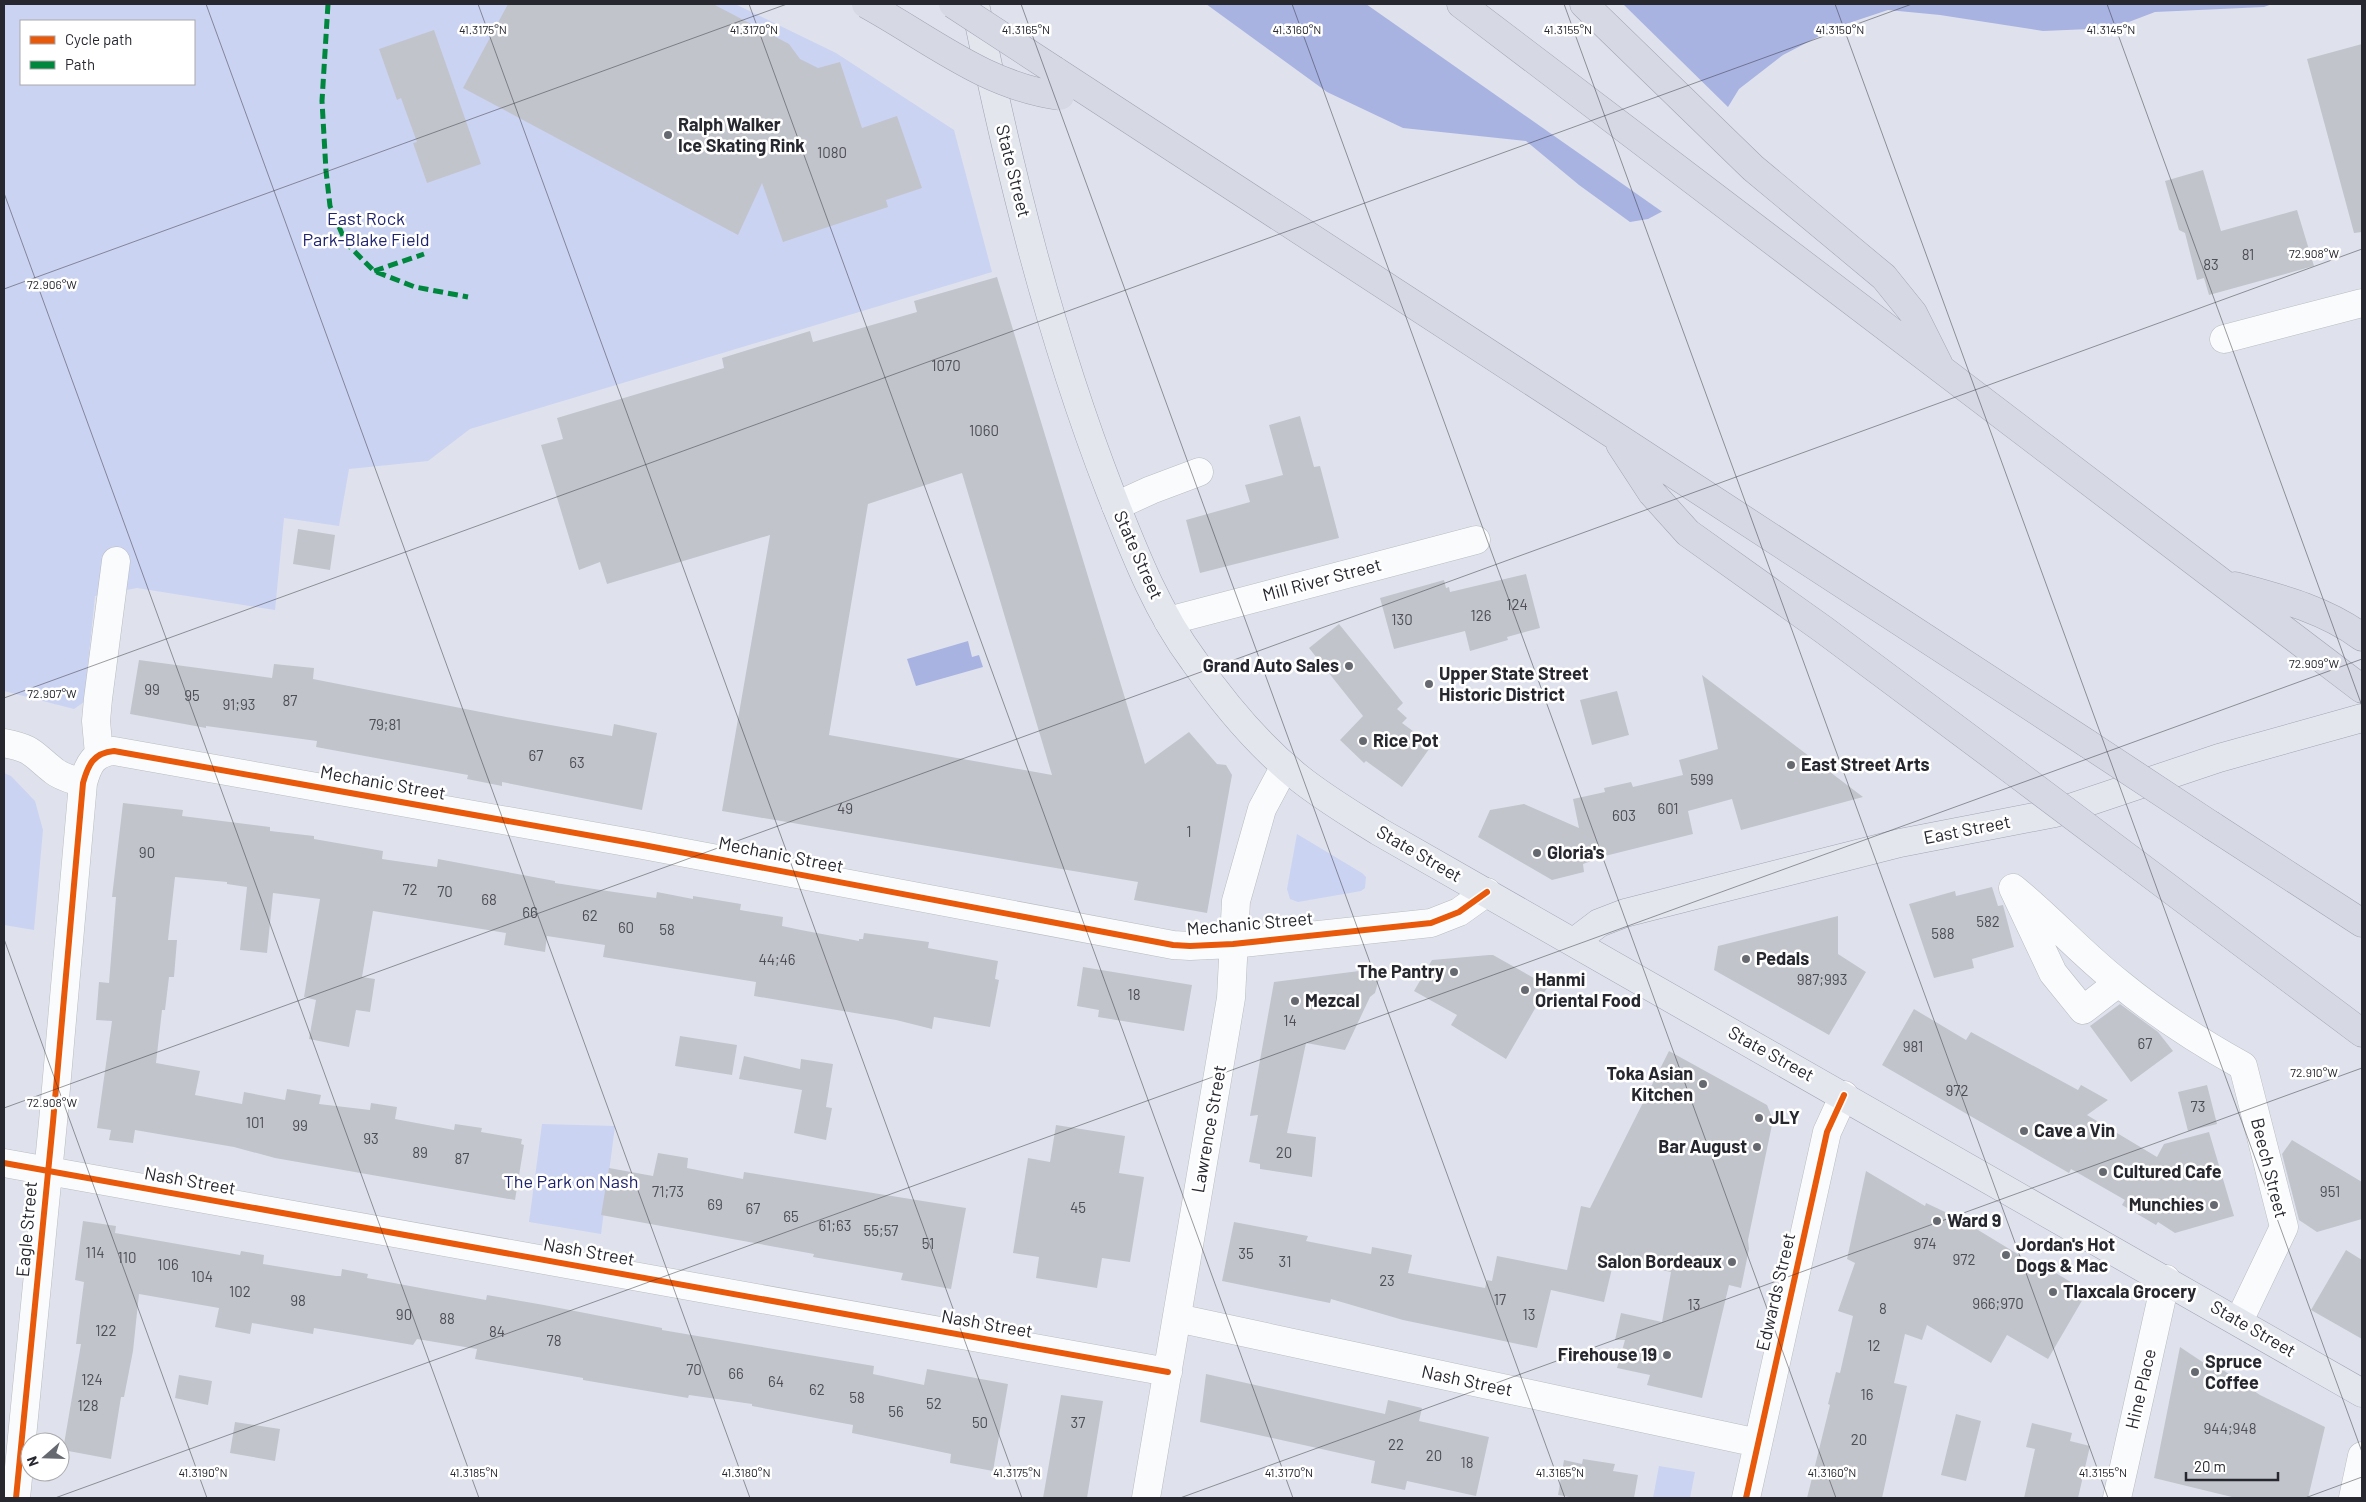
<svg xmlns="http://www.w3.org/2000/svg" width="2366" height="1502" viewBox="0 0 2366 1502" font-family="Barlow,sans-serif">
<rect width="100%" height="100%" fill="#dfe2ec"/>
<path fill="#cbd3f2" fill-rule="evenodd" d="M4,4H735L836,53L954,130L992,272L470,429L428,461L349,469L339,526L284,518L275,610L137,588L95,596L84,702L74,709L4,691ZM21,21H194V84H21Z
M4,773L11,776L35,801L43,830L34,930L4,925Z
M1297,834L1362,873L1366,877L1365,888L1361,891L1298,902L1290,899L1287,889Z
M542,1124L615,1126L601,1234L529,1222Z
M1659,1466L1695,1472L1690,1498H1653Z"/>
<path fill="#a8b3e2" d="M1206,4H2272L2264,7L2155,12L2113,28L2043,31L1940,15L1888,10L1837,27L1783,55L1739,89L1665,210L1648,219L1630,222L1579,185L1526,141L1403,128L1327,92Z
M968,641L972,657L979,655L983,667L916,686L907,659Z"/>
<path fill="#dfe2ec" d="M1366,4H1623L1730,109L1664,213Z"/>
<path fill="#c2c4cc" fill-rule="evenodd" d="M508,4H713L789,44L800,59L818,68L840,62L862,128L897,116L922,188L886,200L888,207L783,242L762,183L738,235L463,88Z
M434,30L481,164L427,183L413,143L417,142L401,98L397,100L379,49Z
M2362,44V232L2354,233L2307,59Z
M2203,170L2221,231L2297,210L2314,266L2209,295L2204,278L2197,280L2185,233L2179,230L2165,181Z
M997,277L1145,764L1189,732L1217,764L1226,765L1232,775L1207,913L1134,900L1138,882L722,811L770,535L607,584L600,562L579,570L541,445L563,439L557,418L724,368L722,358L810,331L813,342L917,312L914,301ZM962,473L1052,775L829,735L868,504Z
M1300,416L1314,467L1320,466L1339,538L1200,573L1186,520L1250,502L1245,485L1283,475L1269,425Z
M298,529L335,535L330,570L293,564Z
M1526,574L1540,628L1507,637L1508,640L1470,651L1465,631L1394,649L1380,598L1444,580L1446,588L1449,587L1450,592Z
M1339,624L1403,703L1397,709L1407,718L1402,723L1432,745L1402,787L1366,761L1364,763L1340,740L1363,716L1309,648Z
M139,660L272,678L274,664L314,668L313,679L517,719L612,736L614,724L657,733L642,810L502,782V786L467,779L468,775L316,747L317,741L206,726V728L130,714Z
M1702,675L1863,797L1741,830L1732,799L1688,811L1693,834L1605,856L1583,864L1584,872L1552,880L1478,837L1490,810L1524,804L1579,828L1573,799L1605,792L1604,788L1631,782L1633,787L1683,775L1679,760L1718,749Z
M1617,691L1629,735L1592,745L1580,700Z
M123,803L183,810L182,816L270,827V831L314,836V839L383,851L382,859L437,867L438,859L555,881V883L614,892L656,898L657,892L693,899V896L741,904L740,910L783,917L782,926L801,930L859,941V939H863L864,933L929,942L928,948L998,961L995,979L999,980L990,1027L934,1017L932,1029L896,1020L754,996L756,982L603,957L605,945L547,936L545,952L504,945L506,933L373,911L362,977L375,979L370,1012L356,1010L349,1047L309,1039L316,1000L304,997L320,899L273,893L267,953L240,950L247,887L227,884V882L175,877L168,940H177L174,977H169L165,1010H162L156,1063L200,1071L195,1095L242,1104L244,1092L285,1100L287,1089L321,1095L319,1104L370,1110L371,1103L397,1107L395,1119L454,1130L455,1124L482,1128L481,1132L522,1139L521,1144L524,1145L515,1200L275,1158L234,1147L135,1130L133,1143L109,1140L111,1130L97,1128L112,1021L96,1020L99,982L109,983L116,897H112Z
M1992,887L1998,906L2003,905L2014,947L1972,959L1974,968L1934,978L1909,904L1955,891L1956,896Z
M1838,916V954L1866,972L1829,1035L1714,970L1718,946Z
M1489,955H1493L1548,986L1506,1059L1451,1025L1457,1015L1414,991L1432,960Z
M1083,967L1192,985L1184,1031L1098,1017L1099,1010L1077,1006Z
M1382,968L1375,993L1370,997L1345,1050L1306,1043L1287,1133L1316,1137L1312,1177L1260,1169V1164L1249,1162L1258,1115L1250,1116L1274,982Z
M2120,1004L2158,1032L2173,1051L2131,1082L2090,1026Z
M1914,1009L1966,1040L1971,1032L2078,1090L2081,1085L2108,1100L2087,1115L2157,1157L2164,1144L2209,1132L2234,1216L2175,1233L2158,1222L2156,1225L2122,1205L2125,1200L2071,1169L2069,1173L1882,1065Z
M680,1036L737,1045L732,1075L675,1066Z
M1669,1051L1767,1105L1773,1120L1748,1240L1749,1249L1741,1288L1729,1285L1702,1398L1647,1385L1650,1375L1617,1368L1625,1340H1615L1621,1313L1662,1322L1671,1272L1614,1260L1604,1302L1551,1290L1537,1348L1403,1320L1331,1299L1330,1303L1222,1281L1234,1222L1308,1236L1306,1241L1371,1254L1372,1247L1412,1255L1408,1273L1485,1288L1487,1280L1492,1281L1497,1256L1567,1270L1581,1206L1590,1208Z
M744,1056L800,1069L801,1059L833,1064L826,1107L832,1108L826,1140L794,1133L802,1090L739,1079Z
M2207,1085L2217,1124L2188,1131L2178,1092Z
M1056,1125L1125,1136L1119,1173L1144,1177L1130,1262L1102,1258L1097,1288L1036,1278L1039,1257L1013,1253L1028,1158L1050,1162Z
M2292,1140L2362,1182V1219L2317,1232L2299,1220L2282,1154Z
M658,1153L688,1158L687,1168L743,1179L744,1172L966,1208L951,1289L901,1280L903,1273L813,1257L814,1254L601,1215L609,1168L653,1176Z
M1866,1171L1925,1206L1926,1203L1960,1219L2049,1273L2051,1270L2087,1292L2048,1359L2007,1335L1991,1363L1927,1325L1922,1340L1905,1334L1894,1383L1907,1386L1882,1498H1807L1830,1405L1828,1404L1836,1372L1840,1373L1853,1316L1838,1311L1855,1263L1847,1259Z
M83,1221L116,1226L115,1233L240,1255L241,1251L264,1255L263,1264L336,1276H341L342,1269L368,1274L367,1278L426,1289L486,1300L487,1295L544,1305L662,1328V1330L874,1366L873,1374L924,1385L927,1369L1008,1384L993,1471L950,1463L951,1454L852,1433L853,1425L752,1406V1404L689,1395L688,1398L583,1380V1378L475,1359L477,1349L417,1339L413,1345L314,1328L313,1334L252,1323L250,1334L215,1327L219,1308L139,1294L133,1351L124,1397H121L111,1459L63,1450L81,1344H76L84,1282L75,1280Z
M2346,1250L2362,1260V1339L2311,1310Z
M2180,1347L2219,1373L2220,1368L2260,1395L2325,1427L2308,1498H2236L2154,1478Z
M1206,1374L1385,1414L1388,1400L1422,1408L1419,1421L1489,1437L1476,1496L1407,1481L1405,1490L1371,1483L1375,1461L1200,1422Z
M179,1375L212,1381L208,1405L175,1398Z
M1061,1395L1103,1401L1087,1498H1043Z
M1956,1414L1981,1421L1966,1481L1941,1475Z
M235,1422L280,1429L275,1461L230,1453Z
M2032,1423L2072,1433L2070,1441L2090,1446L2078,1498H2024L2035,1449L2026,1447Z
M1583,1459L1615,1464L1613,1471L1638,1475L1634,1498H1575L1558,1495L1564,1460L1582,1464Z"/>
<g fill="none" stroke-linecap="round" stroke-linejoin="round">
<g stroke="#babcc3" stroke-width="29">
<path id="minor" d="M2224,339L2362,303
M1116,506L1151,490L1199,472
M1168,621L1476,540
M4,743C34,749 31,753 54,771C61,777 74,780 83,783
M99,754L96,721L98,699L116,561
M2118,983L2083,1010L2053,973L2013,888C2050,918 2082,954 2119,983C2159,1016 2198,1041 2243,1066L2284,1227L2239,1321
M4,1163L1168,1372
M1177,1318L1758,1443
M16,1498L53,1122L83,783C88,765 93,753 114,751L643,845L1173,945L1190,946L1233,944L1431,923L1459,912L1487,892
M1146,1498L1231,998L1236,901L1262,809L1285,766
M1746,1498L1827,1132L1844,1095
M2117,1498L2166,1279
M2353,1498L2362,1456"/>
</g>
<g stroke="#a1a5b4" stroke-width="29">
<path id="major" d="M975,4C1009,169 1049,334 1110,491C1133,549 1156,610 1194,661C1224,704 1258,745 1299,778C1324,798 1351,814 1378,831L2362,1393
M1574,942L1599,923L1625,913L1900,843L2055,813L2219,758L2362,718"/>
</g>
<g stroke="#a1a5b4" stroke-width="29">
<path id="highway" d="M1461,4L2362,689
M1584,4L1753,168L1884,277L1913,313L1939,365
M1054,70L2088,744
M1620,444L1652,493L1688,533L1824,630L2017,774
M2235,586C2279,598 2324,609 2362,637
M2211,825L2362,923
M2130,859L2362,1033"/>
</g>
<use href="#minor" stroke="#fafbfc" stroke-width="28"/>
<use href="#major" stroke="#e4e6ee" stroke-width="28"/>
<use href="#highway" stroke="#d6d8e4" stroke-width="28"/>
<g stroke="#a1a5b4" stroke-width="29" stroke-linecap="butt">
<path id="highway-bridge" d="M866,4C930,39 985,86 1060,96
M953,4L1054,70
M2088,744L2211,825
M2017,774L2130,859"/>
</g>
<use href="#highway-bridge" stroke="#d6d8e4" stroke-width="28"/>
<path stroke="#00873e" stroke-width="5" stroke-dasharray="10 5" stroke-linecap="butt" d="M328,4L322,101L326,171L330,206L346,243L374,271L415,287L468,297
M374,271L424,254"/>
<g stroke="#fff" stroke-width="9">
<path id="cycleway" d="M4,1163L1168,1372
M16,1498L53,1122L83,783C88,765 93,753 114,751L643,845L1173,945L1190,946L1233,944L1431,923L1459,912L1487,892
M1746,1498L1827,1132L1844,1095"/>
</g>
<use href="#cycleway" stroke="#e8590c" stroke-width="6"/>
</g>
<path fill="none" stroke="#27282f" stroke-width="1" stroke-opacity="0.45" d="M206,4L750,1498M478,4L1022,1498M749,4L1293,1498M1021,4L1565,1498M1292,4L1836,1498M1564,4L2108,1498M1835,4L2362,1452M2107,4L2362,706M4,193L479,1498M4,289L787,4M4,698L1912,4M4,939L207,1498M4,1108L2362,249M55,1498L2362,659M1180,1498L2362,1068M2305,1498L2362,1477"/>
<g fill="#676971" stroke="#fff" stroke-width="2">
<circle cx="668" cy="135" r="5"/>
<circle cx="1349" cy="666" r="5"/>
<circle cx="1429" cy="684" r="5"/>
<circle cx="1363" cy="741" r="5"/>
<circle cx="1791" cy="765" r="5"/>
<circle cx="1537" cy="853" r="5"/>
<circle cx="1746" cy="959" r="5"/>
<circle cx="1454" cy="972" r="5"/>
<circle cx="1525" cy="990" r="5"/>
<circle cx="1295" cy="1001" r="5"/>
<circle cx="1703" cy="1084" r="5"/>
<circle cx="1759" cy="1118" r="5"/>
<circle cx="2024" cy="1131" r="5"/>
<circle cx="1757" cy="1147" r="5"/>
<circle cx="2103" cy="1172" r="5"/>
<circle cx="2214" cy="1205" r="5"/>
<circle cx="1937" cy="1221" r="5"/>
<circle cx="2006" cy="1255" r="5"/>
<circle cx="1732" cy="1262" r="5"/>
<circle cx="2053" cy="1292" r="5"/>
<circle cx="1667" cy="1355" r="5"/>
<circle cx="2195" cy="1372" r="5"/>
</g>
<g text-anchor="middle" stroke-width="5" stroke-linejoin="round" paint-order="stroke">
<g font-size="15" fill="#4e4f56">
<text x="832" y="158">1080</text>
<text x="2248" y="260">81</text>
<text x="2211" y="270">83</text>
<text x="946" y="371">1070</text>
<text x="984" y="436">1060</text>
<text x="1517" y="610">124</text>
<text x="1481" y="621">126</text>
<text x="1402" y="625">130</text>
<text x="152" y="695">99</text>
<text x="192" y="701">95</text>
<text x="290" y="706">87</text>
<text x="239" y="710">91;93</text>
<text x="385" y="730">79;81</text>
<text x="536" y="761">67</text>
<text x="577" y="768">63</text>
<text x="1702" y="785">599</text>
<text x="845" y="814">49</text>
<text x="1668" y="814">601</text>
<text x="1624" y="821">603</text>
<text x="1189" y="837">1</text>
<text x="147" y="858">90</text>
<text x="410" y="895">72</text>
<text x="445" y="897">70</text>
<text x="489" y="905">68</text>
<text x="530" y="918">66</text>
<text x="590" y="921">62</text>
<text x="1988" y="927">582</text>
<text x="626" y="933">60</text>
<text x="667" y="935">58</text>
<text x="1943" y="939">588</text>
<text x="777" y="965">44;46</text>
<text x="1822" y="985">987;993</text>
<text x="1134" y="1000">18</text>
<text x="1290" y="1026">14</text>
<text x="2145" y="1049">67</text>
<text x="1913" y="1052">981</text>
<text x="1957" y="1096">972</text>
<text x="2198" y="1112">73</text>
<text x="255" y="1128">101</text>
<text x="300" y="1131">99</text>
<text x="371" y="1144">93</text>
<text x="420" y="1158">89</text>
<text x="1284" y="1158">20</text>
<text x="462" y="1164">87</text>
<text x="668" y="1197">71;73</text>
<text x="2330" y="1197">951</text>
<text x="715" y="1210">69</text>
<text x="1078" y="1213">45</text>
<text x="753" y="1214">67</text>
<text x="791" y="1222">65</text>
<text x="835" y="1231">61;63</text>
<text x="881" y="1236">55;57</text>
<text x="928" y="1249">51</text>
<text x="1925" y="1249">974</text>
<text x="95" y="1258">114</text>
<text x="1246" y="1259">35</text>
<text x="127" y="1263">110</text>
<text x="1964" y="1265">972</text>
<text x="1285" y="1267">31</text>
<text x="168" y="1270">106</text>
<text x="202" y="1282">104</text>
<text x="1387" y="1286">23</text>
<text x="240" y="1297">102</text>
<text x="1500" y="1305">17</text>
<text x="298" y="1306">98</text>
<text x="1998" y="1309">966;970</text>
<text x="1694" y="1310">13</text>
<text x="1883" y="1314">8</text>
<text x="404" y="1320">90</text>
<text x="1529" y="1320">13</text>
<text x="447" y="1324">88</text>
<text x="106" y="1336">122</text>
<text x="497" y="1337">84</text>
<text x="554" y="1346">78</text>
<text x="1874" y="1351">12</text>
<text x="694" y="1375">70</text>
<text x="736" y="1379">66</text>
<text x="92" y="1385">124</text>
<text x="776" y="1387">64</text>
<text x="817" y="1395">62</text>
<text x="1867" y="1400">16</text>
<text x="857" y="1403">58</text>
<text x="934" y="1409">52</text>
<text x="88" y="1411">128</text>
<text x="896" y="1417">56</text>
<text x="980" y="1428">50</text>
<text x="1078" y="1428">37</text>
<text x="2230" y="1434">944;948</text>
<text x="1859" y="1445">20</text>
<text x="1396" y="1450">22</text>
<text x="1434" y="1461">20</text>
<text x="1467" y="1468">18</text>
</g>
<g font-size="18" font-weight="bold" fill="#27282f" stroke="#fff" text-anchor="start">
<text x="678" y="131">Ralph Walker<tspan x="678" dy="21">Ice Skating Rink</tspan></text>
<text x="1339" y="672" text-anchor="end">Grand Auto Sales</text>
<text x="1439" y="680">Upper State Street<tspan x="1439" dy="21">Historic District</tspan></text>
<text x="1373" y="747">Rice Pot</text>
<text x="1801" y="771">East Street Arts</text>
<text x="1547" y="859">Gloria's</text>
<text x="1756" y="965">Pedals</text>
<text x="1444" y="978" text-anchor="end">The Pantry</text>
<text x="1535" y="986">Hanmi<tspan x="1535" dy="21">Oriental Food</tspan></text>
<text x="1305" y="1007">Mezcal</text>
<text x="1693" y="1080" text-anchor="end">Toka Asian<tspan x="1693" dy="21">Kitchen</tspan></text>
<text x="1769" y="1124">JLY</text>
<text x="2034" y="1137">Cave a Vin</text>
<text x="1747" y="1153" text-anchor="end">Bar August</text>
<text x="2113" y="1178">Cultured Cafe</text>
<text x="2204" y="1211" text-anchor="end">Munchies</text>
<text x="1947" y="1227">Ward 9</text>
<text x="2016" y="1251">Jordan's Hot<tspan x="2016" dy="21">Dogs &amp; Mac</tspan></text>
<text x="1722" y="1268" text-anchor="end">Salon Bordeaux</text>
<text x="2063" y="1298">Tlaxcala Grocery</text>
<text x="1657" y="1361" text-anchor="end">Firehouse 19</text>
<text x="2205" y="1368">Spruce<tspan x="2205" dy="21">Coffee</tspan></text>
</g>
<g font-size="18" fill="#27282f" stroke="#fff">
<text transform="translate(1013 171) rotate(76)" y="6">State Street</text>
<text transform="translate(1138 555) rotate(66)" y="6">State Street</text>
<text transform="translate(1322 580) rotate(-15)" y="6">Mill River Street</text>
<text transform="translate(383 783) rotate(10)" y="6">Mechanic Street</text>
<text transform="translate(1967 830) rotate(-11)" y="6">East Street</text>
<text transform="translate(1419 854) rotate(30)" y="6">State Street</text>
<text transform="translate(781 855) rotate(11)" y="6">Mechanic Street</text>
<text transform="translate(1250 924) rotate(-5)" y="6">Mechanic Street</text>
<text transform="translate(1771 1054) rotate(29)" y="6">State Street</text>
<text transform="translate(1209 1129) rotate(-80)" y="6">Lawrence Street</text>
<text transform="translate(2269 1168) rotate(76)" y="6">Beech Street</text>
<text transform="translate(190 1181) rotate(10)" y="6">Nash Street</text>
<text transform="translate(27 1229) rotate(-85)" y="6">Eagle Street</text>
<text transform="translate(589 1252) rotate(10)" y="6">Nash Street</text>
<text transform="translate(1776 1292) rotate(-77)" y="6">Edwards Street</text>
<text transform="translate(987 1324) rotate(10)" y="6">Nash Street</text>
<text transform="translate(2253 1329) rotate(30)" y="6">State Street</text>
<text transform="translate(1467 1381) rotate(12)" y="6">Nash Street</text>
<text transform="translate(2141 1389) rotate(-77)" y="6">Hine Place</text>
</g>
<g font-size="18" fill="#21256d" stroke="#fff">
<text x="366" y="225">East Rock<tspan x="366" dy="21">Park-Blake Field</tspan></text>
<text x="571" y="1188">The Park on Nash</text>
</g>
</g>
<g font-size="12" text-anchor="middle" fill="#27282f" stroke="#fff" stroke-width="5" stroke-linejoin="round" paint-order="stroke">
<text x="483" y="34">41.3175°N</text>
<text x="754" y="34">41.3170°N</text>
<text x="1026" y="34">41.3165°N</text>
<text x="1297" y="34">41.3160°N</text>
<text x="1568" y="34">41.3155°N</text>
<text x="1840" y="34">41.3150°N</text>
<text x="2111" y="34">41.3145°N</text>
<text x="2314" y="258">72.908°W</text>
<text x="52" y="289">72.906°W</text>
<text x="2314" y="668">72.909°W</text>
<text x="52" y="698">72.907°W</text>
<text x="2314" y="1077">72.910°W</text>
<text x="52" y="1107">72.908°W</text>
<text x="203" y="1477">41.3190°N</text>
<text x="474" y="1477">41.3185°N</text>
<text x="746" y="1477">41.3180°N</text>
<text x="1017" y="1477">41.3175°N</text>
<text x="1289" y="1477">41.3170°N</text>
<text x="1560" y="1477">41.3165°N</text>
<text x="1832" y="1477">41.3160°N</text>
<text x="2103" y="1477">41.3155°N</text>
</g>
<rect width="2366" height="1502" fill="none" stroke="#27282f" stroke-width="10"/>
<rect x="20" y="20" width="175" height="65" fill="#ffffff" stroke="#a9a9ac"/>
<rect x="30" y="36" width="25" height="8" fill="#e8590c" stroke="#a9a9ac"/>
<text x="65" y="45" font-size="15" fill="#27282f">Cycle path</text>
<rect x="30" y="61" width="25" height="8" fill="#00873e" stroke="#a9a9ac"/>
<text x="65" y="70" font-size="15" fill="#27282f">Path</text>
<g transform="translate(45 1457) rotate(250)"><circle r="24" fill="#ffffff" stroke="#a9a9ac"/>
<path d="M0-4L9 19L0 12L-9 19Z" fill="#676971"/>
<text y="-8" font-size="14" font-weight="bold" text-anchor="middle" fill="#27282f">N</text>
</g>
<path d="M2186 1472v8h92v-8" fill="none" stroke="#27282f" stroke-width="2.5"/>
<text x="2194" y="1472" font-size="15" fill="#27282f" stroke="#ffffff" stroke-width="4" paint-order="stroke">20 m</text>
</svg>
